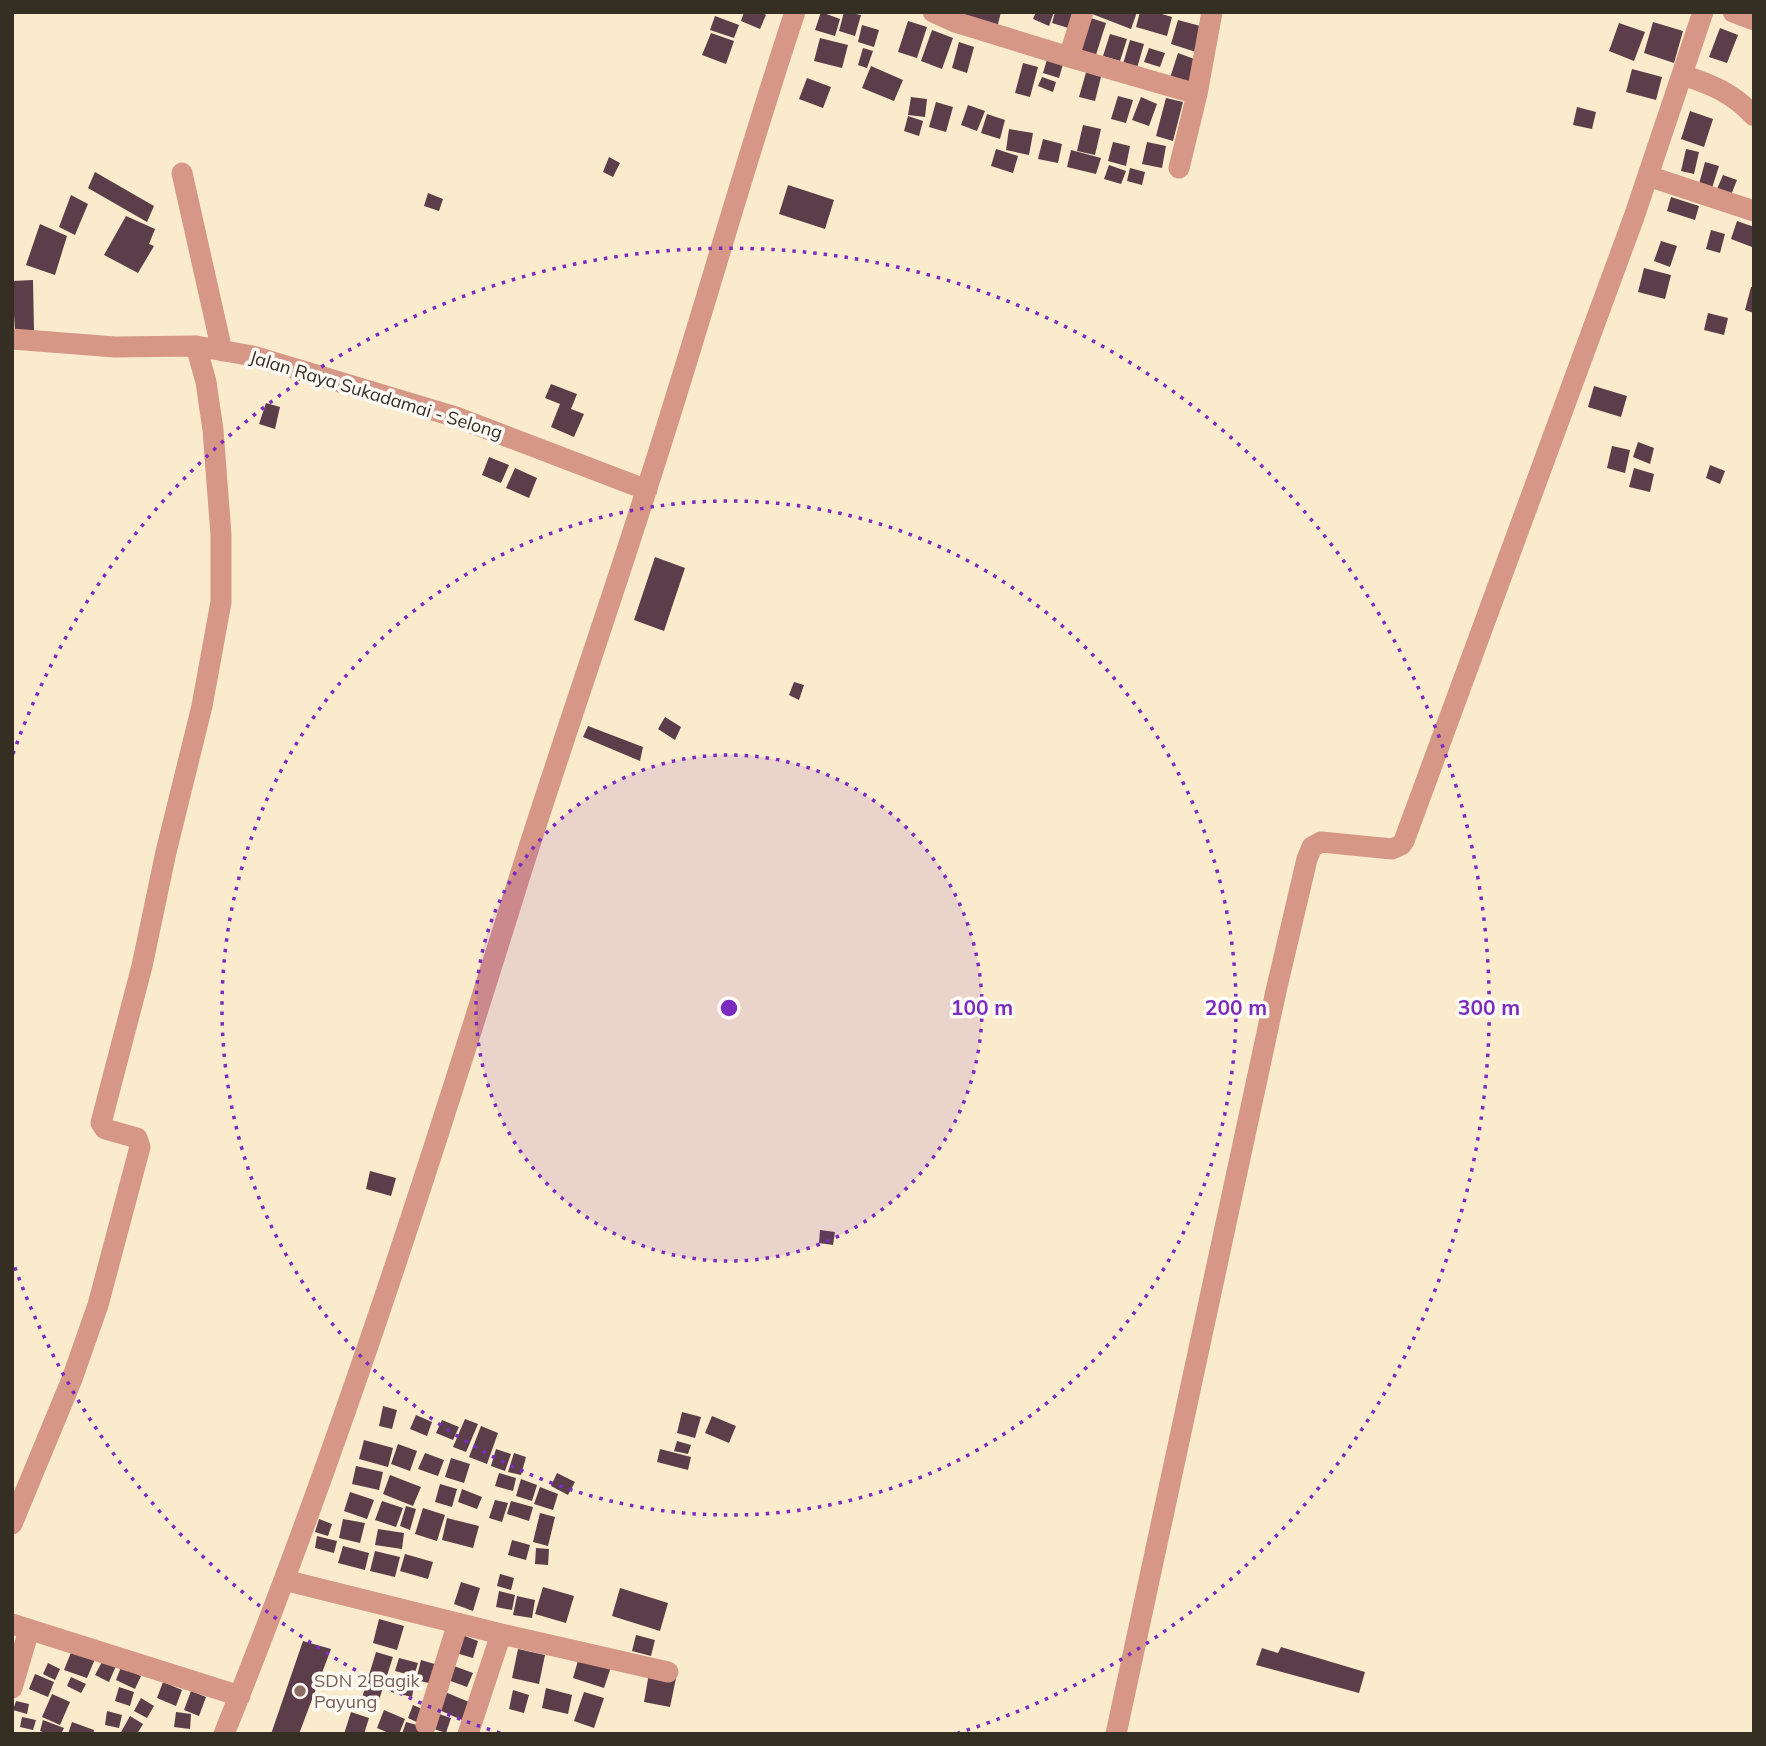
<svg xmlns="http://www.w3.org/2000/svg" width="1766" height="1746" viewBox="0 0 1766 1746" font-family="Mulish,sans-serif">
<rect width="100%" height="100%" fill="#faebcd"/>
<path fill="#5b3e49" d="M744,12H761L766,15L760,29L741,21Z
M821,12L840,19L835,36L815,30Z
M844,12L861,15L855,36L839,31Z
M965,12H1001L997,28L964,15Z
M1036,12H1054L1049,26L1033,19Z
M1055,12H1076L1075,30L1052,23Z
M1087,12H1137L1131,29Z
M1140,12H1155L1172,17L1167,36L1136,27Z
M715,16L739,25L734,38L710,30Z
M1088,17L1106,23L1095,58L1077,52Z
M1178,20L1204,27L1196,52L1171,44Z
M908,21L927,27L917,58L898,52Z
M1653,22L1683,31L1674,63L1644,53Z
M1619,23L1645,32L1634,61L1609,51Z
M862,25L879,30L874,47L858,42Z
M1720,28L1738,35L1727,63L1709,57Z
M932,30L953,38L942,69L921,61Z
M711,33L734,41L726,64L702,55Z
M1110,34L1127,39L1120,61L1103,56Z
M820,38L848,45L842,68L814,61Z
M1130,40L1144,44L1137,68L1123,64Z
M959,42L974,47L967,73L952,68Z
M863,48L873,51L867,68L858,65Z
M1149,48L1165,53L1160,67L1144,62Z
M1178,53L1197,60L1189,85L1170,78Z
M1048,56L1064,61L1059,78L1043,73Z
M1023,63L1038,67L1030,97L1015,93Z
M871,66L903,80L894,101L862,88Z
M1087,69L1102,73L1095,101L1079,97Z
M1632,69L1662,77L1656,100L1626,92Z
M1042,77L1056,82L1053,92L1038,86Z
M807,78L831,87L823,108L799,99Z
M1118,96L1133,100L1126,123L1111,119Z
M911,97L927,99L925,117L908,115Z
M1141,97L1157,104L1149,126L1132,120Z
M1166,98L1183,102L1173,141L1156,136Z
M936,102L953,107L946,132L929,127Z
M968,105L985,111L977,131L961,125Z
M1577,107L1596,112L1592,129L1573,125Z
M1690,111L1713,119L1704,147L1681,139Z
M987,114L1005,120L1000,139L981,133Z
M908,116L923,121L919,136L904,131Z
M1083,125L1101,129L1095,155L1077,151Z
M1009,129L1033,133L1029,155L1006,150Z
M1043,139L1062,144L1058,163L1038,159Z
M1113,142L1130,146L1126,166L1108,161Z
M1147,142L1166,146L1162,168L1142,164Z
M996,149L1018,156L1013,173L991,166Z
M1686,149L1699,152L1694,174L1681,171Z
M1071,150L1101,158L1096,174L1067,167Z
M609,157L620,163L613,177L603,172Z
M1705,162L1719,166L1712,188L1699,184Z
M1109,165L1126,171L1121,184L1104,179Z
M1130,168L1145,172L1142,185L1127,181Z
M95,172L154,206L147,222L88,188Z
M1723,175L1737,180L1731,195L1717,189Z
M788,185L834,200L825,229L779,214Z
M428,193L443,199L439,211L424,206Z
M71,195L88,204L75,235L59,227Z
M1671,197L1699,206L1695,220L1667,211Z
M126,216L155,229L149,244L154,246L138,273L104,255Z
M1737,221L1754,227L1752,247L1731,239Z
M40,224L67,236L55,275L26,265Z
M1711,230L1725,234L1720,253L1706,249Z
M1661,241L1677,246L1670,267L1654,261Z
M1644,268L1671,275L1665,299L1638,292Z
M33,280L34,331H15L12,281Z
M1751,287H1754V313L1745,310Z
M1708,313L1728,318L1724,335L1704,330Z
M551,384L577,394L571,409L584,414L574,437L551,427L560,404L545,398Z
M1594,386L1627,396L1621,417L1588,407Z
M266,403L280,407L275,429L259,424Z
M1638,442L1654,448L1650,464L1633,457Z
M1612,446L1630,450L1625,473L1607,468Z
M489,457L509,465L501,483L482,475Z
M1710,465L1725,471L1720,484L1706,478Z
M515,468L537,478L529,498L506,488Z
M1634,468L1654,474L1650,492L1629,487Z
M655,557L685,568L664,631L634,620Z
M794,682L804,685L799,700L789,695Z
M665,717L681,727L675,740L658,729Z
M588,726L643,747L640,761L583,737Z
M370,1171L396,1178L391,1196L366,1189Z
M820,1230L835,1232L833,1245L819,1243Z
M383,1406L397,1410L392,1429L379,1426Z
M682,1412L701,1417L695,1438L677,1433Z
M416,1415L432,1422L427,1436L410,1429Z
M712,1416L736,1426L729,1443L705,1433Z
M465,1419L478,1424L466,1452L453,1447Z
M442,1420L459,1427L453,1440L436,1433Z
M481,1426L498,1433L487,1464L469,1457Z
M364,1440L393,1448L388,1467L359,1459Z
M677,1441L691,1445L688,1454L674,1451Z
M398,1444L417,1451L410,1471L391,1464Z
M496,1449L511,1454L505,1471L491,1466Z
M660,1449L691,1457L688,1470L657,1462Z
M425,1453L444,1460L438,1476L418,1469Z
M514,1453L526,1457L521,1475L508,1472Z
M451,1458L470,1464L464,1483L445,1477Z
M356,1466L383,1472L379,1490L352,1484Z
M499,1473L516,1478L513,1491L495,1486Z
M557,1473L575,1482L568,1495L551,1486Z
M390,1475L421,1487L413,1506L383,1494Z
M521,1479L537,1485L532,1501L516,1496Z
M440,1484L457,1489L452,1507L435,1502Z
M540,1487L558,1494L553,1510L534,1504Z
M462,1489L482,1497L477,1509L458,1502Z
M350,1492L374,1500L367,1519L344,1511Z
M495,1500L508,1503L502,1522L489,1518Z
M382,1501L403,1508L396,1527L375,1520Z
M511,1501L533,1507L529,1521L507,1514Z
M406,1506L416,1509L410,1530L400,1526Z
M423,1508L445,1515L437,1541L415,1534Z
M540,1513L555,1517L548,1546L533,1542Z
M447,1518L479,1526L473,1548L442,1540Z
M319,1519L332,1524L328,1536L315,1532Z
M343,1519L365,1523L360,1543L339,1538Z
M378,1529L404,1533L402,1549L375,1545Z
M317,1536L337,1541L334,1553L315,1548Z
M512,1540L530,1545L526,1560L508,1555Z
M343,1546L369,1553L365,1570L338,1563Z
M536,1548L549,1549L548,1565L535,1564Z
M375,1551L400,1557L395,1577L370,1571Z
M405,1554L433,1562L428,1579L400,1571Z
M500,1574L514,1578L511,1590L497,1586Z
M461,1582L480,1588L473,1611L454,1604Z
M543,1587L574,1596L566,1623L535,1614Z
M620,1588L668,1603L660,1631L612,1616Z
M499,1591L515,1595L512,1610L496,1607Z
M517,1596L535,1600L532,1618L513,1615Z
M379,1619L404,1626L397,1650L373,1643Z
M462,1635L478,1641L473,1658L456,1653Z
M636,1635L655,1640L651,1656L632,1651Z
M303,1641L331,1649L299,1734H271Z
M1281,1647L1365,1672L1359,1693L1256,1665L1262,1648L1278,1653Z
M518,1649L545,1655L539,1684L512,1678Z
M72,1650L95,1659L87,1678L64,1670Z
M376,1652L393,1657L378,1703L362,1698Z
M579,1657L611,1667L604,1688L573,1678Z
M399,1658L418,1663L414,1676L395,1671Z
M103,1660L116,1666L109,1682L95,1675Z
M421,1660L438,1665L433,1684L416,1680Z
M48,1663L60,1669L55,1680L43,1674Z
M454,1666L473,1673L467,1687L448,1680Z
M121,1667L141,1676L135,1689L116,1680Z
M649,1673L676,1678L670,1707L644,1702Z
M35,1674L54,1682L48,1697L29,1689Z
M395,1676L415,1681L412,1697L391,1692Z
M71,1677L86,1684L81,1693L67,1686Z
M163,1682L182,1690L176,1706L157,1698Z
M119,1687L134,1692L130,1706L115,1701Z
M546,1688L572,1695L568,1714L542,1708Z
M513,1690L529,1695L524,1713L509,1709Z
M191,1691L206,1697L199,1716L184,1710Z
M445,1692L469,1702L462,1720L437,1709Z
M584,1692L604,1698L594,1728L574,1721Z
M52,1694L70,1702L60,1725L42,1717Z
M141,1698L154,1706L147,1718L134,1711Z
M16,1701L29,1704L27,1714L13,1710Z
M413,1705L426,1711L421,1724L408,1718Z
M384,1710L405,1719L399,1734H391L377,1728Z
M107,1711L122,1715L119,1728L105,1725Z
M176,1712L191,1714L190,1729L174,1727Z
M351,1712L369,1718L364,1734H344Z
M433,1712L451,1718L446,1733L428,1727Z
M130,1716L143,1724L137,1734H120Z
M22,1717L36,1720L33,1730L20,1727Z
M43,1720L64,1728L61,1734H48L40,1731Z
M72,1722L94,1730L93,1734H68Z
M406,1722L424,1727L422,1734H402Z"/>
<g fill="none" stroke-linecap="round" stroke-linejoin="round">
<path stroke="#d69787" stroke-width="21" d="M933,12L955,22L1069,57L1197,94
M1733,12L1754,20
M1069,57L1083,12
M1682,75C1711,84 1733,93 1754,116
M1179,168L1197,94L1212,12
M182,173L222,351
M1648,176L1754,211
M12,339L115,347L196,346L253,356L456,417L647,490
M12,1524L72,1379L98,1305L140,1147L137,1138L105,1129L101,1123L142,966L166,852L202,706L221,602V535L213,430L206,382L196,346
M284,1580L501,1634L668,1672
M12,1624L240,1696
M12,1688L29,1630
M426,1725L458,1623
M224,1734C335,1460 425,1180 513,898C555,762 603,627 646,491C698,332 742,171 795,12
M468,1734L501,1634
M1116,1734L1276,991L1307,859L1312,847L1321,842L1392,849L1401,845L1404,841L1634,217L1703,12"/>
</g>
<circle cx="729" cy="1008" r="253" fill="#7b2cbf" fill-opacity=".12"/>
<g fill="none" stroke="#7b2cbf" stroke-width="3.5" stroke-dasharray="3.5 7">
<circle cx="729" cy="1008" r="253"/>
<circle cx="729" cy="1008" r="507"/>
<path d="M500 1733A760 760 0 0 1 13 1262M13 754A760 760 0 1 1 958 1733"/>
</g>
<circle fill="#8d6e63" stroke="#fdfaf4" stroke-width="2.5" cx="300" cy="1691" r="7"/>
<g text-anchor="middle" stroke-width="7" stroke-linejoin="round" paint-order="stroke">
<g font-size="18" fill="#342e23" stroke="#fdfaf4">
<text transform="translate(376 395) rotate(17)" y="6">Jalan Raya Sukadamai - Selong</text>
</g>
<g font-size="18" fill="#785e54" stroke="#fdfaf4" text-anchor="start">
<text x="314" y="1687">SDN 2 Bagik<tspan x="314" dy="21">Payung</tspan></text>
</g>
</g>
<circle cx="729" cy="1008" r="10" fill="#7b2cbf" stroke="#fdfaf4" stroke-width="3.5"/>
<g font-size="21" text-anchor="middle" font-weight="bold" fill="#7b2cbf" stroke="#fdfaf4" stroke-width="7" stroke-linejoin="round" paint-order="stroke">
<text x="982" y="1015">100 m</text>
<text x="1236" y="1015">200 m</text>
<text x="1489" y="1015">300 m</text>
</g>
<rect width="1766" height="1746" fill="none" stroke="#342e23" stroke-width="28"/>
</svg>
